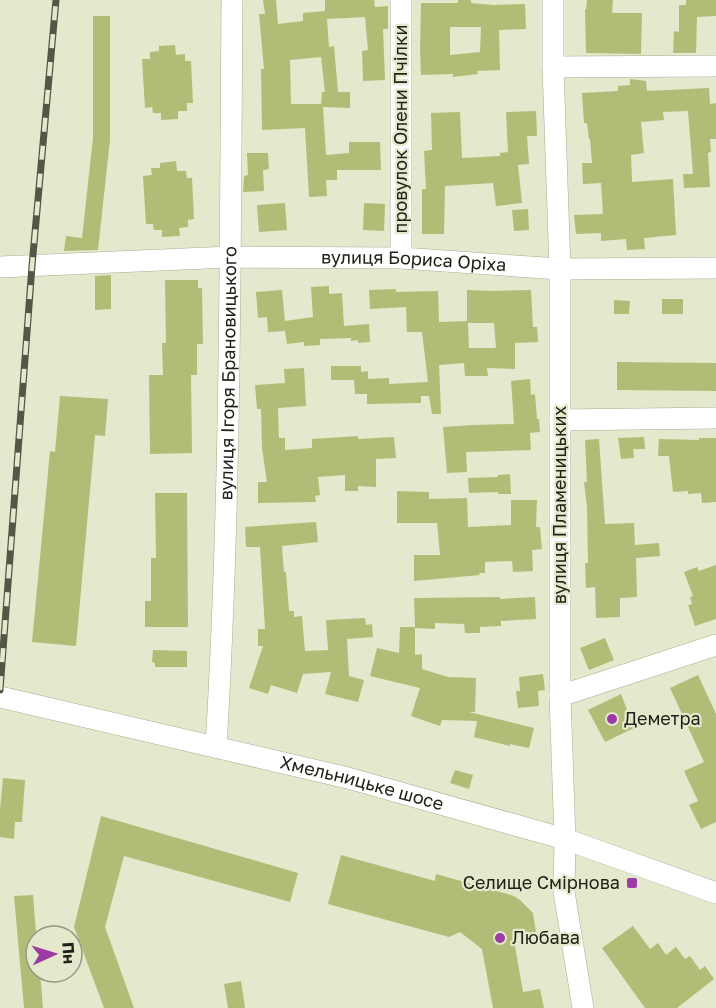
<svg xmlns="http://www.w3.org/2000/svg" width="716" height="1008" viewBox="0 0 716 1008" font-family="'Golos Text',sans-serif">
<rect width="100%" height="100%" fill="#e4e8cc"/>
<path fill="#b3bc76" fill-rule="evenodd" d="M263,0H276L278,24L303,21V13L325,11V0H374L375,7L388,6V29H383L385,80L363,81L362,51L368,50L365,17L327,19L329,47L334,46L338,92H350V108L323,107L326,155L349,153V142H380L381,170H337V180H326L327,196L309,197L305,128L262,130L261,69H264L259,14H265ZM321,57L325,92H322L321,104H291L290,60Z
M458,0H471V3L493,5L525,4L526,29L499,30L500,70L477,71L478,74L453,77V74L421,75L420,49L421,3H458ZM450,27H481L480,52L450,55Z
M587,0H613L612,13H642L641,54L586,53L585,9H586Z
M686,0H716V16L697,17L696,53H673L674,31L679,32V5H686Z
M93,16H110V140L98,250L64,251L66,236L82,238L93,138Z
M175,45L176,55L185,54V61H191L193,103H187V111H178V119L161,120V113H153L152,107L145,108L142,59H150V52L159,51V46Z
M630,79L646,81L647,91L709,88L710,104L716,103V139H710L711,152L708,153L710,187L684,188L683,174H693L688,111L663,112L664,120L641,122L644,153L631,155L632,182L673,179L676,235L644,238L645,249L627,250L626,239L601,241V233L576,234L574,215L603,214L601,183L583,184L582,163H592L590,139H589L587,123H584L582,93L618,91V86L630,85Z
M536,111L537,136H527L529,164L518,165L522,203L496,206L493,183L445,186L444,234H422V189H426L424,151L432,150L431,113L460,112L462,158L500,156V153L508,152L506,112Z
M247,153H268L269,169L263,170L264,191L243,192L244,176L248,175Z
M176,161L177,171H186L187,178H192L194,219L188,220V227L179,228L180,236L162,237V230H154L153,224H146L143,176L152,175L151,168H160V163Z
M285,203L287,230L259,232L257,205Z
M364,203L385,204L384,231L363,230Z
M528,209L529,230L514,231L512,210Z
M111,275V309L95,310V276Z
M165,280H198V288H202L203,344H197V375H191L192,453L150,454L149,375H163L162,343H166Z
M329,286V294L342,293L344,326L369,324L370,342L358,343V340L351,341V338L320,339V345L304,346V342L287,344L285,331L268,332L267,317L258,318L256,292L282,290L285,321L313,317L311,287Z
M396,289V292L438,291L439,322L467,321V290L492,291L531,290L533,327H537L538,342L515,343V369L487,368L488,376H465L464,363L439,365L441,414H432L429,396H421V403L367,404V394H355L354,380H331V366H361V372L368,371V379L389,378V384L428,382L422,332H407L406,307L370,309L369,290ZM468,323H494L496,348H469Z
M662,299H683V314H662Z
M614,300L630,301L629,314H614Z
M617,362L716,363V391L617,390Z
M304,368L306,406L278,408L279,438H285V450L312,448V439L358,436V439L394,437L396,458L376,459V487L358,486V491H345V475L318,477L320,495L315,496L316,502L258,503V482H267L262,448L261,409H257L255,385L285,383L284,369Z
M530,379L531,395L535,394L537,419H539L540,432L530,433L531,450L466,452L467,472L447,473L443,427L472,425L514,424L511,381Z
M60,396L108,399L105,436L95,435L76,646L32,642L50,451L55,452Z
M644,437L645,449H633L634,458L621,459L618,438Z
M699,438H716V502L702,503L701,493L688,494V491L673,492L669,456H658L659,439L699,440Z
M599,439L605,524L634,523L635,545L659,543L660,556L636,558L637,597L620,598V617L596,618L595,587L586,588L585,563H588L587,507L584,482H587L585,440Z
M510,474L511,494H498V492L469,493L468,478L498,477V475Z
M397,491L429,492V499L467,498L468,527L511,525V500H537L536,527H540L542,549L532,550L533,571L513,572L512,561L485,562V573H479L480,575L414,581V555H440L437,523H397Z
M155,493H187L188,627H145V601H151V558H156Z
M316,522L318,542L282,546L284,572H286L289,611H294V617L302,616L305,651L328,650L326,620L365,618L366,625L372,624L373,637L347,639L349,676L364,680L358,702L325,694L331,672L303,674L297,693L271,685L268,694L249,688L263,646H258V629H265L260,547H246L245,527Z
M716,565V619L695,626L688,605L692,604L690,597L693,596L684,572L697,567L699,571Z
M500,597V599L535,597L536,619L501,621V626L480,627V633H465L464,624L435,623V629L415,628V655L422,654V669L448,677L476,678L475,712H469L534,728L529,748L510,744V746L474,737L477,721L442,720L440,726L411,716L420,688L370,676L377,648L399,653L400,627H415L414,598Z
M605,638L614,660L589,670L580,648Z
M153,650L187,651V667H155V663L152,662Z
M543,674L545,690L538,691L539,706L518,708L516,691H520L519,677Z
M698,675L716,714V822L701,829L689,805L698,801L684,771L704,762L670,688Z
M621,694L634,728L605,742L588,710Z
M455,770L473,775L469,789L450,783Z
M3,778L25,780L22,822H15L14,839L0,837V809Z
M101,816L298,873L290,902L124,856L105,927L134,1008H104L74,927Z
M341,855L435,881L436,874L514,896L520,900L533,913L536,932L513,935L523,992L540,989L544,1008H493L482,949L460,932L449,937L328,904Z
M33,895L36,932V972H40L43,1008H24L14,896Z
M633,926L650,949L658,943L666,955L676,947L685,959L690,956L700,970L705,966L714,979L677,1008H645L602,948Z
M241,981L245,1008H228L224,984Z"/>
<g fill="none" stroke-linecap="round" stroke-linejoin="round">
<g stroke="#a9ad92" stroke-width="22">
<g id="minor">
<path d="M401,0V258"/>
<path d="M553,0V67L560,269V696L565,839L564,892L583,1008"/>
<path d="M553,67L716,66"/>
<path id="s1" d="M0,267L230,257L401,258L560,269L716,268"/>
<path d="M560,420L716,418"/>
<path d="M560,696L716,645"/>
<path id="s2" d="M0,697L348,778L565,839L716,893"/>
<path id="s3" d="M216,747C231,498 230,249 232,0"/>
</g>
</g>
<use href="#minor" stroke="#fff" stroke-width="21"/>
<g stroke="#545747" stroke-width="7">
<path id="rail" d="M0,690L32,266L56,0"/>
</g>
<use href="#rail" stroke="#e4e8cc" stroke-width="4.5" stroke-dasharray="14" stroke-linecap="butt"/>
</g>
<g fill="#9c3ca5" stroke="#e4e8cc" stroke-width="2">
<circle cx="612" cy="719" r="6"/>
<rect x="626" y="877" width="12" height="12" rx="3"/>
<circle cx="500" cy="938" r="6"/>
</g>
<g text-anchor="middle" stroke-width="4.5" stroke-linejoin="round" paint-order="stroke">
<g font-size="18" fill="#202217" stroke="#e4e8cc">
<text transform="translate(401 129) rotate(-90)" y="6">провулок Олени Пчілки</text>
<text dy="6" stroke="none"><textPath href="#s1" startOffset="414">вулиця Бориса Оріха</textPath></text>
<text dy="6" stroke="none"><textPath href="#s3" startOffset="374">вулиця Ігоря Брановицького</textPath></text>
<text transform="translate(560 505) rotate(-90)" y="6">вулиця Пламеницьких</text>
<text dy="6" stroke="none"><textPath href="#s2" startOffset="372">Хмельницьке шосе</textPath></text>
</g>
<g font-size="18" fill="#202217" stroke="#e4e8cc" text-anchor="start">
<text x="624" y="725">Деметра</text>
<text x="620" y="889" text-anchor="end">Селище Смірнова</text>
<text x="512" y="944">Любава</text>
</g>
</g>
<g transform="translate(54 954) rotate(86)"><circle r="28" fill="#e4e8cc" stroke="#969984" stroke-width="1.5"/>
<path d="M0-4.5L10 22L0 15L-10 22Z" fill="#9c3ca5"/>
<text y="-9" font-size="16" font-weight="bold" text-anchor="middle" fill="#202217">Пн</text>
</g>
</svg>
